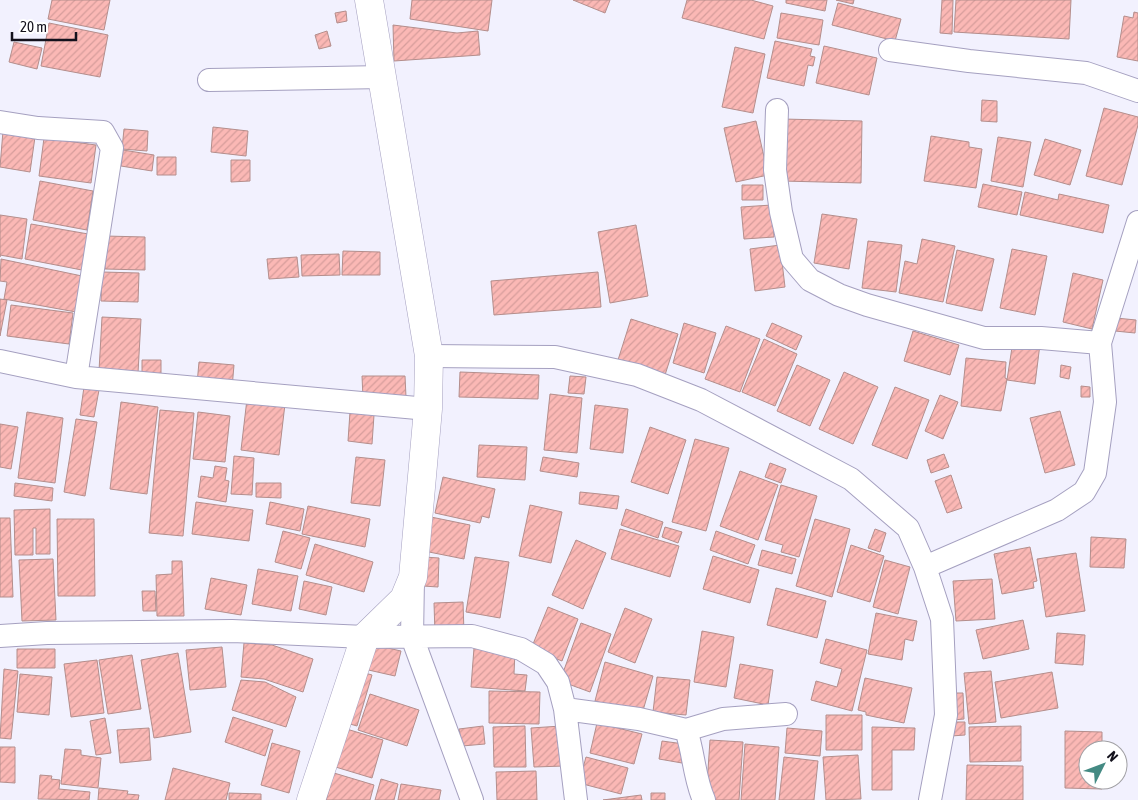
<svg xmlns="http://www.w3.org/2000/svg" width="1138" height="800" viewBox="0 0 1138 800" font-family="'Asap Condensed',sans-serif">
<defs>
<pattern id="building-hatch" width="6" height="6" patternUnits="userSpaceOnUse" patternTransform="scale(1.25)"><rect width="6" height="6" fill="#fbb8b5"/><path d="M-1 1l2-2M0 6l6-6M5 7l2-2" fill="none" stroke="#d69d9b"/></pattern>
</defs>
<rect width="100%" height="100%" fill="#f2f1fe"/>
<path fill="url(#building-hatch)" stroke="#b48e8c" d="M52,0H110L104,30L48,19Z
M412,0H492L488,31L410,19Z
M573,0H610L605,13Z
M687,0H751L773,6L764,39L682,18Z
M786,0H827L825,11L786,3Z
M836,0H854L853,4Z
M942,0H953L952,34L940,33Z
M956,0H1071L1069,39L954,32Z
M838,3L901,19L895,41L832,25Z
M346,11L347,21L337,23L335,13Z
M1134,12L1138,13V61L1117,57L1124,16L1133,18Z
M781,13L823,20L819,45L777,38Z
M49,23L108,35L100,77L41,66Z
M393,25L457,33L478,31L480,55L394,61Z
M327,31L331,46L319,49L315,35Z
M775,41L812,49L810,56L815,57L813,66L808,65L804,86L767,78Z
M14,42L42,48L37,69L9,62Z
M824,46L877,58L869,95L816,83Z
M735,47L765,54L753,113L722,107Z
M982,100L997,101V122L981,121Z
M1104,108L1138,117V125L1122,185L1086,176Z
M783,119L862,121L861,183L782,181Z
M756,121L768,175L736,182L724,128Z
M213,127L248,131L246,156L211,152Z
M124,129L148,131L147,151L122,149Z
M3,131L35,137L30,172L0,167Z
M931,136L969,142V147L982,149L976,188L924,181Z
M998,137L1031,142L1023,187L991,181Z
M44,138L96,145L91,183L39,176Z
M1045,139L1081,150L1070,185L1034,175Z
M123,150L154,155L152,171L121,166Z
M157,157H176V175H157Z
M231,160H250V181L231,182Z
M40,181L93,191L87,230L33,220Z
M983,184L1022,192L1017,215L978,207Z
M742,185H763V200H742Z
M1025,192L1058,200L1059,194L1109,205L1103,233L1020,215Z
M772,205L774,237L744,239L741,207Z
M822,214L857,219L849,269L814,263Z
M0,215L27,219L22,259L0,255V257Z
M31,224L94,235L87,271L25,259Z
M636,225L648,296L610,303L598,232Z
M105,236L145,237V270L105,269Z
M922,239L955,246L943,302L899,293L905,261L917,264Z
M868,241L902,245L896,292L862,288Z
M780,245L785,287L755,291L750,249Z
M1012,249L1047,256L1035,315L1000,308Z
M957,250L994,259L982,311L946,303Z
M343,251L380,252V275H342Z
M339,254L340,275L302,276L301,255Z
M297,257L299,277L269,279L267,259Z
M1,259L82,276L76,312L4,299L7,282L0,281Z
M102,272L139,273L138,302L101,301Z
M598,272L601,307L494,315L491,281Z
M1073,273L1103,280L1092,329L1063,322Z
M0,299L7,300L0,336Z
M11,305L73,313L69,344L7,336Z
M102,317L141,319L138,373L99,371Z
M1116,318L1136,320L1135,333L1115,331Z
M631,319L678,334L665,375L618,360Z
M684,323L716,333L704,373L673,363Z
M772,323L802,336L796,350L766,336Z
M726,326L760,339L740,392L705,379Z
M913,331L959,345L950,375L904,361Z
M764,339L797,354L775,406L742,392Z
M1013,341L1040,344L1035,384L1007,380Z
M966,358L1006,362L1005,378L1007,379L1001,411L961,406Z
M142,360H161V377H142Z
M199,362L234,365L232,388L197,384Z
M797,365L830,380L810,426L777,411Z
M1061,365L1071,367L1069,379L1060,377Z
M460,372L539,375L538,399L459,397Z
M844,372L878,387L853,444L819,429Z
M362,376H405L406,397L363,398Z
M570,376L586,377L584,394L568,393Z
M1081,386L1090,387V397H1081Z
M84,387L99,390L94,417L80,415Z
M895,387L929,400L907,459L872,445Z
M550,394L582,398L577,453L544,450Z
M940,395L958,402L943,439L925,431Z
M247,399L285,404L279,455L241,450Z
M121,402L158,407L147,494L110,489Z
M595,405L628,409L623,453L590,449Z
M160,410L194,413L183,536L149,533Z
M1060,411L1075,465L1045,473L1030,418Z
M27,412L63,418L55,483L18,478Z
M198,412L230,416L225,462L193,459Z
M350,412L374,415L372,444L348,441Z
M76,419L97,422L85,496L64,492Z
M0,424L18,427L11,469L0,467Z
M650,427L686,440L668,494L631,482Z
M695,439L729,448L706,531L672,522Z
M479,445L527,447L525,480L477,477Z
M944,454L949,467L931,473L927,460Z
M234,456L254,458L252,495L231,494Z
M356,457L385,460L380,506L351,503Z
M543,457L579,463L577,477L540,471Z
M770,463L786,469L781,483L765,477Z
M215,466L227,468L225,480L229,481L226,502L198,497L201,476L213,478Z
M740,471L778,485L758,540L720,526Z
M951,475L962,508L947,513L935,481Z
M443,477L495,489L489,518L482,516L480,523L435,513Z
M15,483L53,488L52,501L14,496Z
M256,483H281V498L256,497Z
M781,485L817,496L799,557L781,552L783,545L765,540Z
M580,492L619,496L617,509L579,504Z
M196,502L253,510L249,541L192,534Z
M270,502L304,509L300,531L266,524Z
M530,505L562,512L551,563L519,556Z
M308,506L370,519L365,547L302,534Z
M50,509V554H36V528H33V555H15L14,510Z
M626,509L663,522L658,538L621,525Z
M431,517L470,525L464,559L424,551Z
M0,518H10L13,597H0Z
M57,519H94L95,596H58Z
M815,519L850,529L832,597L796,586Z
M665,527L682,532L678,543L662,537Z
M620,529L679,546L670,577L611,559Z
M875,529L886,533L880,552L868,548Z
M283,531L310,538L301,569L275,562Z
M716,531L755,545L748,564L710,550Z
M1091,537L1126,539L1124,568L1090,567Z
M576,540L606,553L583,609L552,595Z
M315,544L373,562L364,592L306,575Z
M851,545L884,556L870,602L837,592Z
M1030,547L1037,581L1033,582L1034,588L1002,594L994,554Z
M762,550L796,559L792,574L758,565Z
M1076,553L1085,611L1046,617L1037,559Z
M713,556L759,570L750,603L703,589Z
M424,557L439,558L438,587L423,586Z
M475,557L509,562L500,618L466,612Z
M53,559L56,620L22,621L19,560Z
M885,560L910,567L898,614L873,607Z
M172,561H182L184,616H157L156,575L172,574Z
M258,569L298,576L291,611L252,604Z
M211,578L247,585L241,615L205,609Z
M992,579L995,619L956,621L953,581Z
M304,581L332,587L326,615L299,609Z
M776,588L826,601L817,638L767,625Z
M142,591H155L156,611H143Z
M463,602L464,633L435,634L434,603Z
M548,607L578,619L562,661L531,649Z
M625,608L652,619L635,663L608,652Z
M876,613L917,621L913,641L905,639L902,660L868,654Z
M1023,620L1029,649L983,659L976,630Z
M581,623L611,634L590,692L560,681Z
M702,631L734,637L726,687L694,682Z
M1057,633L1085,635L1083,665L1055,663Z
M826,639L867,650L852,711L811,700L816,681L837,687L842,669L820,663Z
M244,643L272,645L313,659L303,692L264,679L241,677Z
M370,644L401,651L395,676L364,669Z
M222,647L226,687L190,690L186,650Z
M474,648L515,651L514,674L527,675L525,691L471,687Z
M17,649H55V668H17Z
M178,653L191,732L154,738L141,660Z
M132,655L141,709L108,714L99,660Z
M97,660L104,713L71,717L64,664Z
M605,662L653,676L642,714L595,701Z
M740,664L773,670L768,705L734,698Z
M4,669L18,671L11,739L0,738Z
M358,671L372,675L357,726L343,722Z
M991,671L996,722L969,724L964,673Z
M1052,672L1058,708L1001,718L995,682Z
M20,674L52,677L49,715L17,712Z
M657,677L690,680L686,715L653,712Z
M865,678L912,688L904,723L866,715V712L858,710Z
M241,680L265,682L296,697L286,727L232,710Z
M489,691L540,692L539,724L489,723Z
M951,693H963L964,719L953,720Z
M370,694L419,710L407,746L358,730Z
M826,715H862V750H826Z
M233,717L273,730L265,756L225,742Z
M105,718L111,753L96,755L90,721Z
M951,722H965V735L951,736Z
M597,723L642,734L634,764L590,753Z
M483,726L485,744L462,746L459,729Z
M525,726L526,767H494L493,727Z
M561,726L564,766L534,767L531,728Z
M1021,726V761L970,762L969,727Z
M340,727L383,740L372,778L329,765Z
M872,727L915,728L914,750H892V790H872Z
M149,728L151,760L120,763L117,730Z
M787,728L822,731L820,756L785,753Z
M1065,731L1102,732V750H1088V780H1102V789L1065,788Z
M710,740L743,742L739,800H706Z
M662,741L684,744L682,763L659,759Z
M272,743L300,751L289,793L261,785Z
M745,744L779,747L775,800H741Z
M0,747H15V783L0,782Z
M65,749L81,750V755L101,758L98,788L61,784Z
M858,755L861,799L826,800L823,757Z
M586,757L628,768L621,794L579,783Z
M784,757L818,761L814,800H779Z
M967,765L1023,766V800H966Z
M173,768L230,783L226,800H165Z
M536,771L537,800H497L496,772Z
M334,773L374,785L370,800H326Z
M40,775L52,776L51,779L60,780L59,789L90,792L89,800L38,799Z
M381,779L398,784L394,800H375Z
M401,784L441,790L439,800H398Z
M99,788L128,791L127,794L139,795L138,800H98Z
M229,793L261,794V800H229Z
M651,793H665V800H651Z
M641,795L642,800H603Z"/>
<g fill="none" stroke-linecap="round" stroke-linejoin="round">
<g stroke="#a5a0c0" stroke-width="24">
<path id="street" d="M890,50L969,61L1086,73L1138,91
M209,80L384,77
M777,110L775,170L781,212L792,259L810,280L839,295L867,305L984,338H1041L1100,343
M0,122L38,128L103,132L112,148L76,377
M429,356L555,357L637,375L701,400L851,479L908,528L925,567L942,619L946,715L930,800
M0,361L76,377L428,409
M925,567L1057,510L1084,492L1095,473L1105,402L1100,343L1138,222
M413,579L412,637L472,800
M0,636L47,633L232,631L365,637L472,636L521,649L546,664L558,682L565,709L576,800
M565,709L639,719L686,730L723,719L786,714
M686,730C694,753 694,778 704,800"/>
</g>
<g stroke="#a5a0c0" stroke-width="29">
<path id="secondary" d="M311,800L365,637L404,599L413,577L428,409L429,356L369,0"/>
</g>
<use href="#street" stroke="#fff" stroke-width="22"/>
<use href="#secondary" stroke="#fff" stroke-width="28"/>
</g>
<g transform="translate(1103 765) rotate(48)"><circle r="24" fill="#ffffff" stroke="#a1a0a4"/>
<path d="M0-4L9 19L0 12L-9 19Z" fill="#448a83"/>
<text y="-8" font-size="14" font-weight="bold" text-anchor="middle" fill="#13111c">N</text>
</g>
<path d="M12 32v8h64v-8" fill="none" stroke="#13111c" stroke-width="2.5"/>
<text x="20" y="32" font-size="15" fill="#13111c" stroke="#ffffff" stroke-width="4" paint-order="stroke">20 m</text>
</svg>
